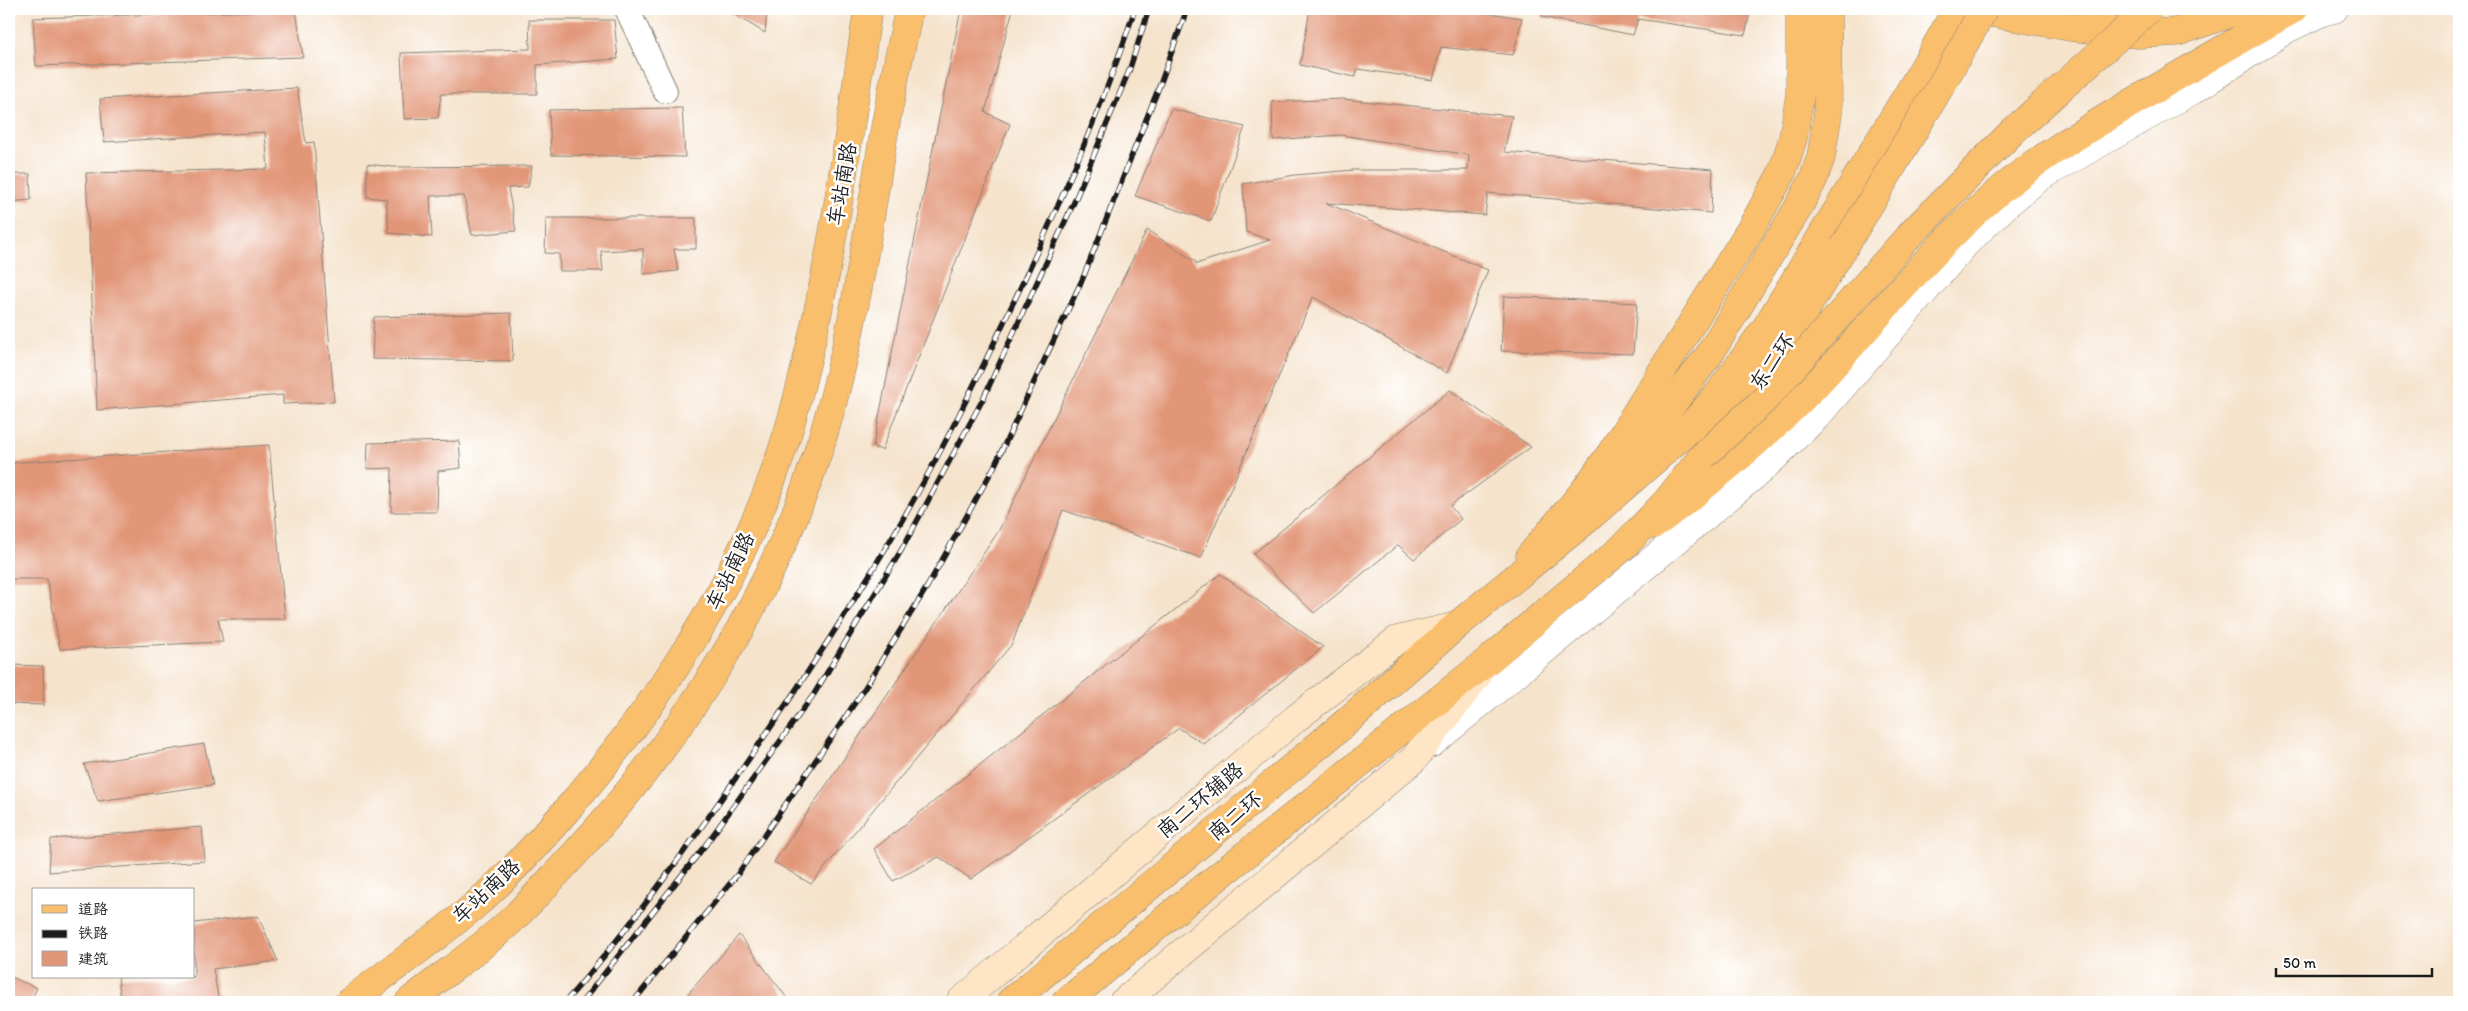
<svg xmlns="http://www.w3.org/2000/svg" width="2468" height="1011" viewBox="0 0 2468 1011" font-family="Itim,'LXGW WenKai TC',sans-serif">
<rect width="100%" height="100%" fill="#fff"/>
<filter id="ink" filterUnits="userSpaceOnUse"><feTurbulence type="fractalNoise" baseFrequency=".02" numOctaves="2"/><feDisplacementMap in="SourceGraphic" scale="10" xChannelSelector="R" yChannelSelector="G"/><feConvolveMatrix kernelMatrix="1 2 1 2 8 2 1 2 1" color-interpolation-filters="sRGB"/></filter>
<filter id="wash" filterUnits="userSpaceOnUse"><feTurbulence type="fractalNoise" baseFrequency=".0096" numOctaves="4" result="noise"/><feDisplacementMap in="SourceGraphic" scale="20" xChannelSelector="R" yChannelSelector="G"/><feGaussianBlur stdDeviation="1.12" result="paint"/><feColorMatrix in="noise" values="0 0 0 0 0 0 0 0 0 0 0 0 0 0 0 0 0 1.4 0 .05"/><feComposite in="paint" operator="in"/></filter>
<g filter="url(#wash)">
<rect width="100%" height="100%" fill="#f5e3cc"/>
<g id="blocks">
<path fill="#e29678" d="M725,9H767L765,33Z
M961,9H1013L985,112L1010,124L882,450L873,447Z
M1310,9H1463L1522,18L1513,55L1441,47L1433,80L1358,69L1355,77L1300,65Z
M1543,9H1751L1745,35L1638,19L1633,35L1542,17Z
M296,10L303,57L36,66L33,18Z
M529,20H614L618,59L537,65V94H441L438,118L404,119L401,53L530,49Z
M297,88L306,143L314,142L334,402L283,404V395L97,410L86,173L268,169L265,132L104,142L100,99Z
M1343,99L1512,116L1504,152L1713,169L1711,213L1488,193L1485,215L1326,203L1488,270L1447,373L1313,297L1201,558L1063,510L1012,644L811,884L774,862L998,532L1147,230L1196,262V264L1270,240L1246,232L1243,184L1295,175L1354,170H1468L1469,155L1341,135L1273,140L1272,102Z
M682,108L685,157L551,155L549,110Z
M1171,109L1245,127L1211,221L1135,196Z
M367,164L393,167L532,166L528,187L508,188L516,231L472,235L464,196H430L432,237L389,233L386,199L367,197Z
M9,174H30L31,200L9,202Z
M546,218H696V249H674L678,271L643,274V249L601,251L603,271H560L559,254L545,253Z
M1504,296L1637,303L1633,354L1501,351Z
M511,313L513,361L372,359L374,317Z
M1450,390L1531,447L1450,506L1461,519L1414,559L1398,545L1314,613L1253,554Z
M459,441L461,468L438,471L437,512H391L392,468L367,469L368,443Z
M269,445L285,619H218L223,642L60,649L47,579H9V463Z
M1220,574L1323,647L1204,744L1179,728L971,879L939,857L893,881L874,849Z
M9,665L43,666L44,705L9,704Z
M204,744L213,785L98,801L84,764Z
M202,827L205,861L49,872L51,839Z
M258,916L278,961L213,969L219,1002H121L118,977H194V923Z
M739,935L790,1002H681Z
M9,976L37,988L30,1002H9Z"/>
</g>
</g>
<g filter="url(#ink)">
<use href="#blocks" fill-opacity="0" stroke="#888074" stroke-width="1"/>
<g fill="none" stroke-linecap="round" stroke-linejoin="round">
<g stroke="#888074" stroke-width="26">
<path id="minor" d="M627,9L665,91"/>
</g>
<g stroke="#888074" stroke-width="29">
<path id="tertiary" d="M1432,743L1762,469L1816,417L1965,244L2009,202L2040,177L2193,90L2285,30L2322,12L2334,9"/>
</g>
<g stroke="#888074" stroke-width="29">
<path id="secondary" d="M960,1002L1295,719L1397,640L1456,626
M1123,1002L1414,759L1477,676"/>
</g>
<g stroke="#888074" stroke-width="29">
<path id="primary" d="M1654,525C1714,480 1772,432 1823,377C1877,318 1927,255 1988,201C2038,156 2099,122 2157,88C2203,61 2248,34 2294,9
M1530,556L1584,491L1611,453L1750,230L1782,173L1793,138L1800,95V9
M349,1002C390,970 434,940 474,906C509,876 541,840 571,805C667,693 750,565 791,422C829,287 847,147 868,9
M409,1002C440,977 474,954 504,927C528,906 550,880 572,857C680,740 767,607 817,455C851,351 866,242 884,133C891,92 901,50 909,9"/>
</g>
<g stroke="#888074" stroke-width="29">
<path id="trunk" d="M1970,9L2071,27L2139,34L2177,32L2242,9
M1615,481L1709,355L1798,208L1814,178L1821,157L1828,114L1827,9
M1010,1002L1337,730L1456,626L1585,521L1683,435L1719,393L1767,326L1923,69L1957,9
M1066,1002L1174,912L1490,659L1622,548L1666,502L1732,419L1796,325L1844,247"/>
</g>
<use href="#minor" stroke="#fff" stroke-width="24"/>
<use href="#tertiary" stroke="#fff" stroke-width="28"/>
<use href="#secondary" stroke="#fde5c5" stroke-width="28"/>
<use href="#primary" stroke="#f9bf6d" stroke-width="28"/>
<use href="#trunk" stroke="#f9bf6d" stroke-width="28"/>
<g stroke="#1c1c1c" stroke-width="5.5">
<path id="rail" d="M565,1002C634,924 694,839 753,753C800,685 846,615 888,544C939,460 981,371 1023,282C1065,192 1104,103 1135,9
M582,1002L707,843L814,694L902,549L983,399L1075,200L1129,71L1149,9
M633,1002L737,875L861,694L927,587L994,467L1083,278L1161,82L1187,9"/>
</g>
<use href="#rail" stroke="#fff" stroke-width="4" stroke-dasharray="11" stroke-linecap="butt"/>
<g stroke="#888074" stroke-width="29" stroke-linecap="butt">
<path id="trunk-bridge" d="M1844,247L1943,82L1984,9
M1703,456L1765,399L1907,238L2012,132L2149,9"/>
</g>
<use href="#trunk-bridge" stroke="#f9bf6d" stroke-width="28"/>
</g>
</g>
<g text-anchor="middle" stroke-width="5" stroke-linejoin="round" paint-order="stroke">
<g font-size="21" fill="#1c1c1c" stroke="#fff">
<text transform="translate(842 184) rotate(-80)" y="7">车站南路</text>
<text transform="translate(1772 362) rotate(-56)" y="7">东二环</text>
<text transform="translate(730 571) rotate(-64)" y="7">车站南路</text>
<text transform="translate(1200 800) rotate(-40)" y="7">南二环辅路</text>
<text transform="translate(1235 816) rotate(-40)" y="7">南二环</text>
<text transform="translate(486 891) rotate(-43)" y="7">车站南路</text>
</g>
</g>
<rect width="2468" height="1011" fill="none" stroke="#fff" stroke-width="30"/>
<rect x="32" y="888" width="162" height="90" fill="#ffffff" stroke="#a4a4a4"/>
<rect x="42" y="905" width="25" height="8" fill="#f9bf6d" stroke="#a4a4a4"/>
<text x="78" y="914" font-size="15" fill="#1c1c1c">道路</text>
<rect x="42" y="930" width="25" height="8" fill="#1c1c1c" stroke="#a4a4a4"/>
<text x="78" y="938" font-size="15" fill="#1c1c1c">铁路</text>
<rect x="42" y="951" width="25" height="15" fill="#e29678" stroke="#a4a4a4"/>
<text x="78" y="964" font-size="15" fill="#1c1c1c">建筑</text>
<path d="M2276 968v8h156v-8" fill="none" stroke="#1c1c1c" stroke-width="2.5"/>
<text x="2283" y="968" font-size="15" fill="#1c1c1c" stroke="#ffffff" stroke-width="4" paint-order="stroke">50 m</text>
</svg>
